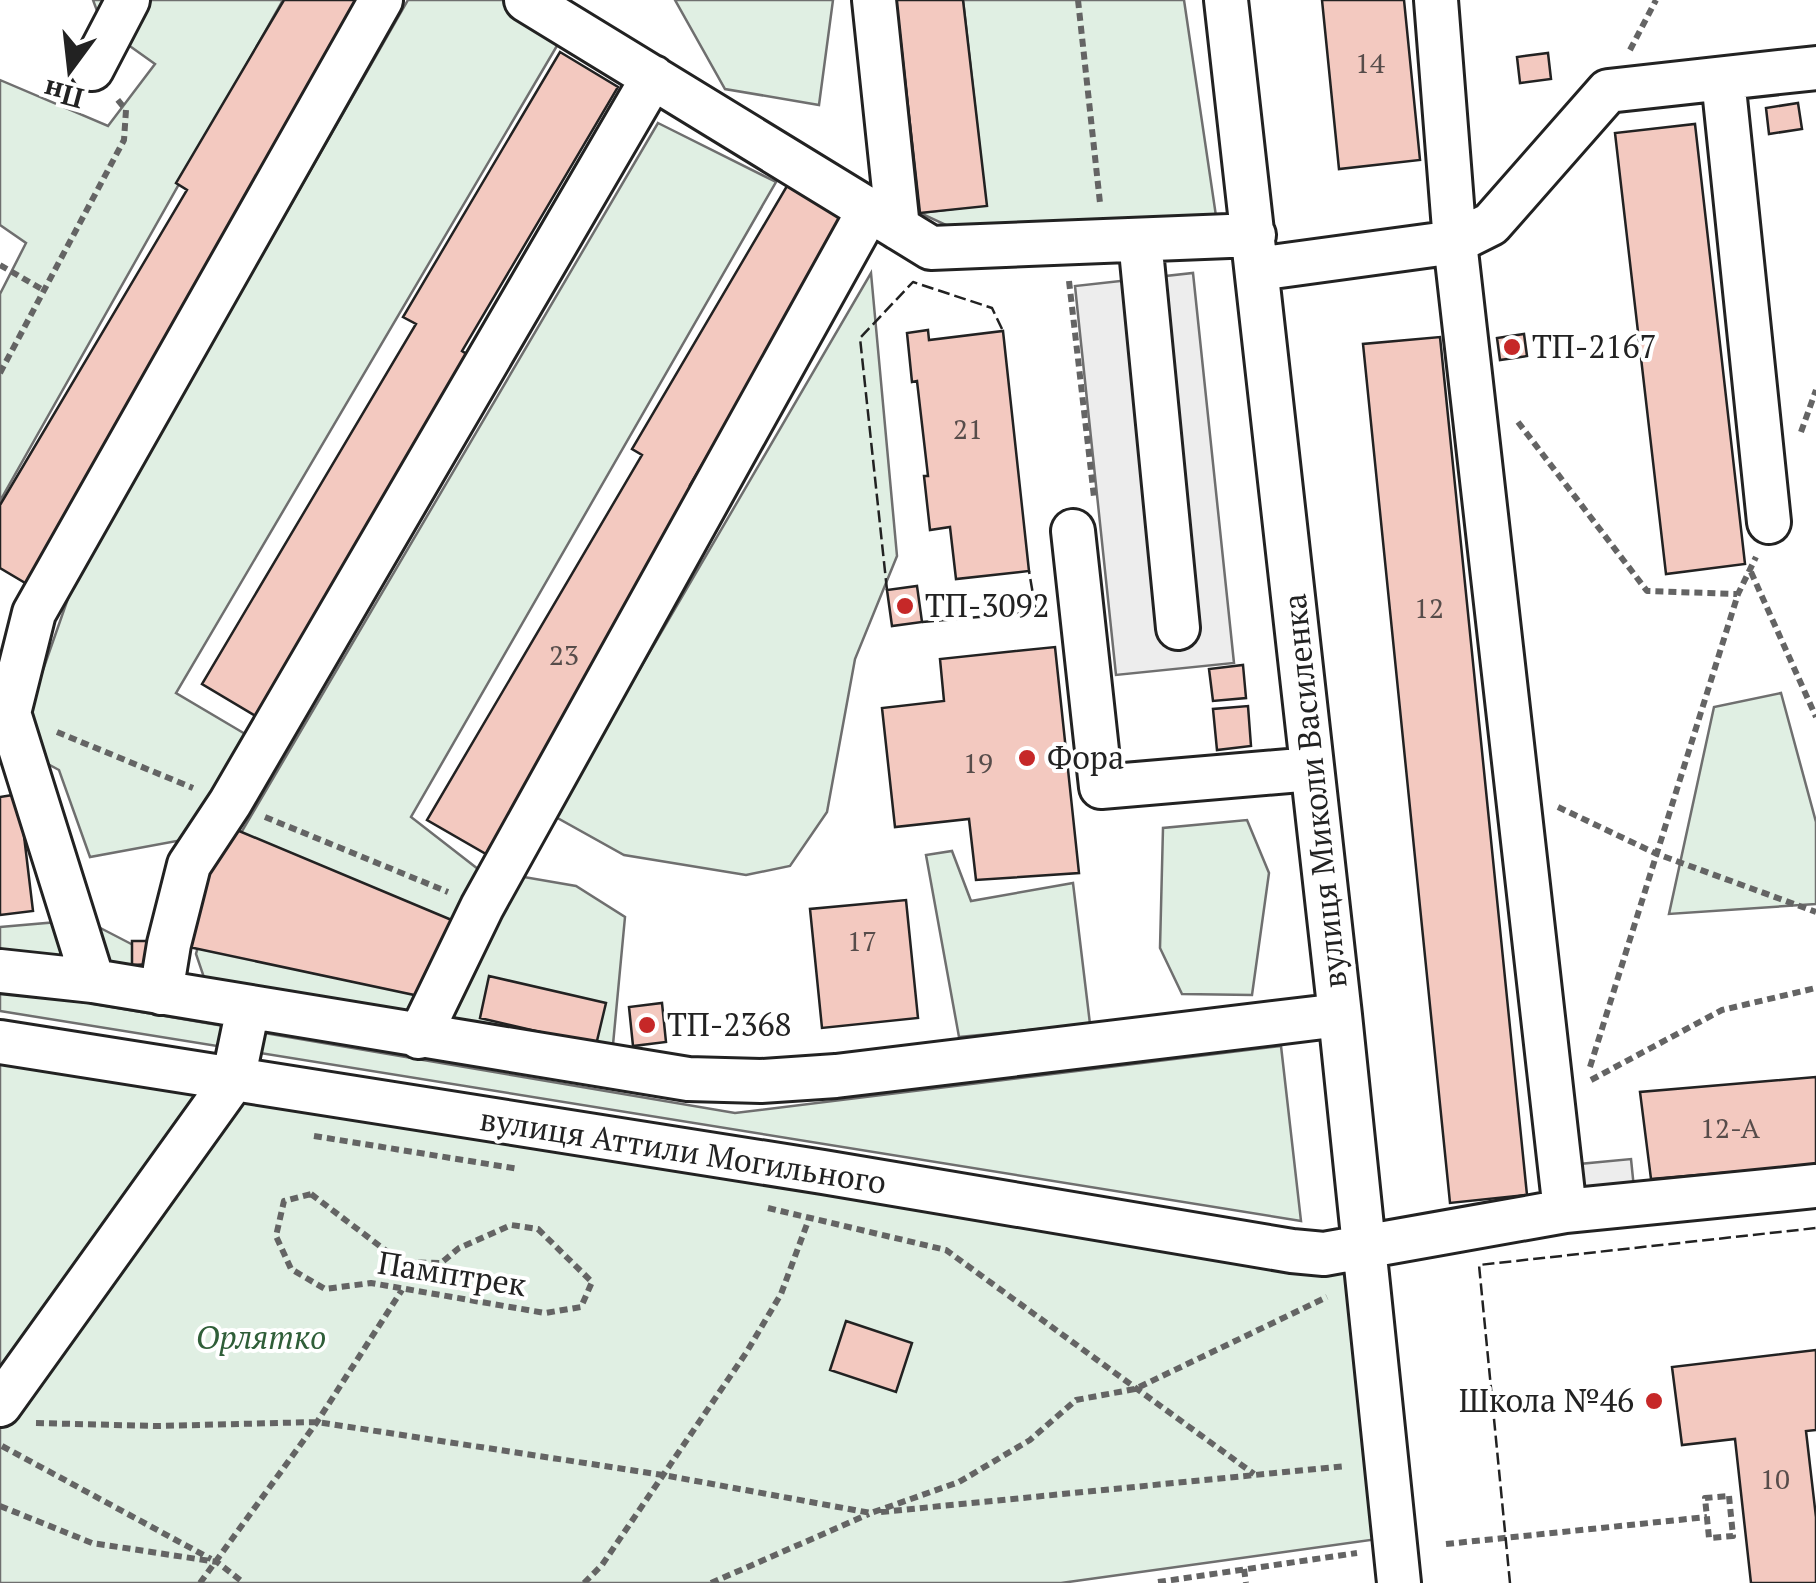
<svg xmlns="http://www.w3.org/2000/svg" width="1816" height="1583" viewBox="0 0 1816 1583" font-family="'PT Serif',serif">
<rect width="100%" height="100%" fill="#fff"/>
<path fill="#e0efe3" stroke="#6f6f6f" stroke-width="2.5" d="M93,0H283L0,501V294L26,243L0,225V80L108,126L155,64L103,27Z
M408,0H515L561,39L176,693L257,741L215,834L90,857L59,770L16,747L72,587Z
M675,0H833L819,105L725,89Z
M963,0H1184L1216,216L948,226L920,213L986,205Z
M658,123L776,182L411,817L478,869L576,886L625,917L609,1087L213,1004L196,954L218,872Z
M871,273L897,556L855,659L827,812L790,866L746,875L624,855L554,816Z
M1781,693L1816,822V904L1669,914L1714,707Z
M1247,820L1269,873L1252,995L1182,994L1160,948L1163,828Z
M952,851L971,901L1073,883L1090,1024L959,1037L926,855Z
M56,905L139,948L132,969L0,976V927L57,922Z
M0,988L735,1113L1281,1046L1301,1221L0,1011Z
M0,1047L1348,1254L1385,1538L1061,1583H0Z"/>
<path fill="#ededed" stroke="#6f6f6f" stroke-width="2.5" d="M1193,273L1234,663L1116,675L1075,286Z
M1631,1159L1636,1208L1573,1214L1569,1165Z"/>
<path fill="#f3c9c0" stroke="#222" stroke-width="2.5" d="M284,0H363L32,587L0,568V505L187,190L176,183Z
M896,0H963L987,206L920,213Z
M1322,0H1404L1420,160L1339,169Z
M560,52L618,87L462,351L473,358L259,718L202,684L416,324L403,317Z
M1548,53L1551,79L1520,83L1517,57Z
M1798,103L1802,129L1769,134L1766,108Z
M1695,124L1745,564L1666,574L1615,133Z
M787,186L846,221L690,485L700,491L486,854L427,820L642,455L632,449Z
M928,330L929,340L1003,331L1029,571L956,579L950,527L930,530L924,476H928L917,381L912,382L907,333Z
M1524,334L1527,356L1500,360L1497,338Z
M1440,337L1527,1195L1450,1203L1363,344Z
M917,586L922,622L892,626L887,590Z
M1055,647L1079,873L976,880L969,819L895,827L882,708L944,701L940,659Z
M1243,665L1246,698L1213,701L1209,669Z
M1248,706L1251,746L1217,750L1213,709Z
M19,794L33,911L0,915V797Z
M232,828L454,921L419,996L189,947L213,861Z
M906,900L918,1018L822,1028L810,909Z
M132,941H154V964L132,965Z
M489,976L606,1003L596,1045L480,1018Z
M662,1003L666,1042L633,1046L629,1007Z
M1816,1077V1165L1651,1179L1640,1092Z
M846,1321L912,1343L896,1392L830,1370Z
M1816,1350V1430L1806,1431L1816,1517V1583H1751L1735,1439L1682,1445L1672,1367Z"/>
<g fill="none" stroke-linecap="round" stroke-linejoin="round">
<g stroke="#222" stroke-width="48">
<path id="minor" d="M526,0L931,248L1254,235
M874,0L898,228
M1226,0L1340,1015L1399,1583
M1436,0L1455,242L1565,1211
M92,69L128,0
M1723,79L1769,522
M1140,240L1178,628
M1257,269L1455,242L1491,224L1608,91L1816,68
M1073,531L1101,787L1312,769
M0,971L93,981L688,1079L761,1081L836,1076L1340,1015
M93,981L9,713L34,613L381,0
M161,993L169,944L189,865L230,803L653,77
M419,1037L482,907L869,210
M0,1042L823,1172L1292,1251L1324,1254L1565,1211L1816,1186
M0,1405L233,1080L248,1008"/>
</g>
<path stroke="#646464" stroke-width="6" stroke-dasharray="8 5" stroke-linecap="butt" d="M1078,0L1100,203
M1630,50L1656,0
M0,265L45,291
M1069,281L1094,497
M0,373L124,140L126,110L117,99
M1518,422L1647,591L1737,594
M1801,432L1816,390
M1751,572L1816,717
M57,732L193,788
M1558,807L1657,854L1816,912
M265,817L448,892
M1590,1067L1738,594L1756,557
M1591,1080L1722,1010L1816,988
M314,1136L519,1169
M311,1194L401,1262L441,1263L459,1248L511,1225L538,1229L592,1282L581,1307L545,1313L371,1283L325,1289L291,1269L276,1236L284,1201Z
M768,1208L946,1250L1254,1474
M36,1423L157,1426L317,1422L663,1475L871,1513L959,1482L1030,1440L1076,1400L1135,1389L1327,1297
M2,1446L211,1559
M1729,1496L1733,1536L1709,1538L1705,1498Z
M0,1506L92,1543L217,1562L244,1583
M881,1512L1346,1466
M1446,1544L1707,1517
M1244,1569L1246,1583
M1158,1582L1357,1553
M200,1583L317,1422L402,1290
M584,1583L602,1565L746,1353L781,1294L810,1216
M711,1583L869,1514"/>
<use href="#minor" stroke="#fff" stroke-width="42"/>
<path stroke="#222" stroke-width="2.5" stroke-dasharray="12 5" stroke-linecap="butt" d="M887,590L860,338L913,282L992,308L1003,331
M922,622L1036,612L1029,571
M1510,1583L1479,1265L1816,1228"/>
</g>
<g fill="#c62828" stroke="#fff" stroke-width="4">
<circle cx="1512" cy="347" r="10"/>
<circle cx="905" cy="606" r="10"/>
<circle cx="1027" cy="758" r="10"/>
<circle cx="647" cy="1025" r="10"/>
<circle cx="1654" cy="1401" r="10"/>
</g>
<g text-anchor="middle" stroke-width="8" stroke-linejoin="round" paint-order="stroke">
<g font-size="28" fill="#564c4a">
<text x="1370" y="73">14</text>
<text x="968" y="439">21</text>
<text x="1429" y="618">12</text>
<text x="564" y="665">23</text>
<text x="978" y="773">19</text>
<text x="862" y="951">17</text>
<text x="1730" y="1138">12-А</text>
<text x="1775" y="1489">10</text>
</g>
<g font-size="32" fill="#222" stroke="#fff" text-anchor="start">
<text x="1532" y="358">ТП-2167</text>
<text x="925" y="617">ТП-3092</text>
<text x="1047" y="769">Фора</text>
<text x="667" y="1036">ТП-2368</text>
<text x="1634" y="1412" text-anchor="end">Школа №46</text>
</g>
<g font-size="32" fill="#222" stroke="#fff">
<text transform="translate(1315 791) rotate(-96)" y="11">вулиця Миколи Василенка</text>
<text transform="translate(683 1151) rotate(9)" y="11">вулиця Аттили Могильного</text>
<text transform="translate(452 1274) rotate(9)" y="11">Памптрек</text>
</g>
<g font-size="32" font-style="italic" fill="#2f5e38" stroke="#fff">
<text x="261" y="1349">Орлятко</text>
</g>
</g>
<g transform="translate(70 70) rotate(195)" stroke="#ffffff" stroke-width="8" paint-order="stroke">
<path d="M0-8L18 38L0 25L-18 38Z" fill="#222222"/>
<text y="-15" font-size="28" font-weight="bold" text-anchor="middle" fill="#222222">Пн</text>
</g>
</svg>
